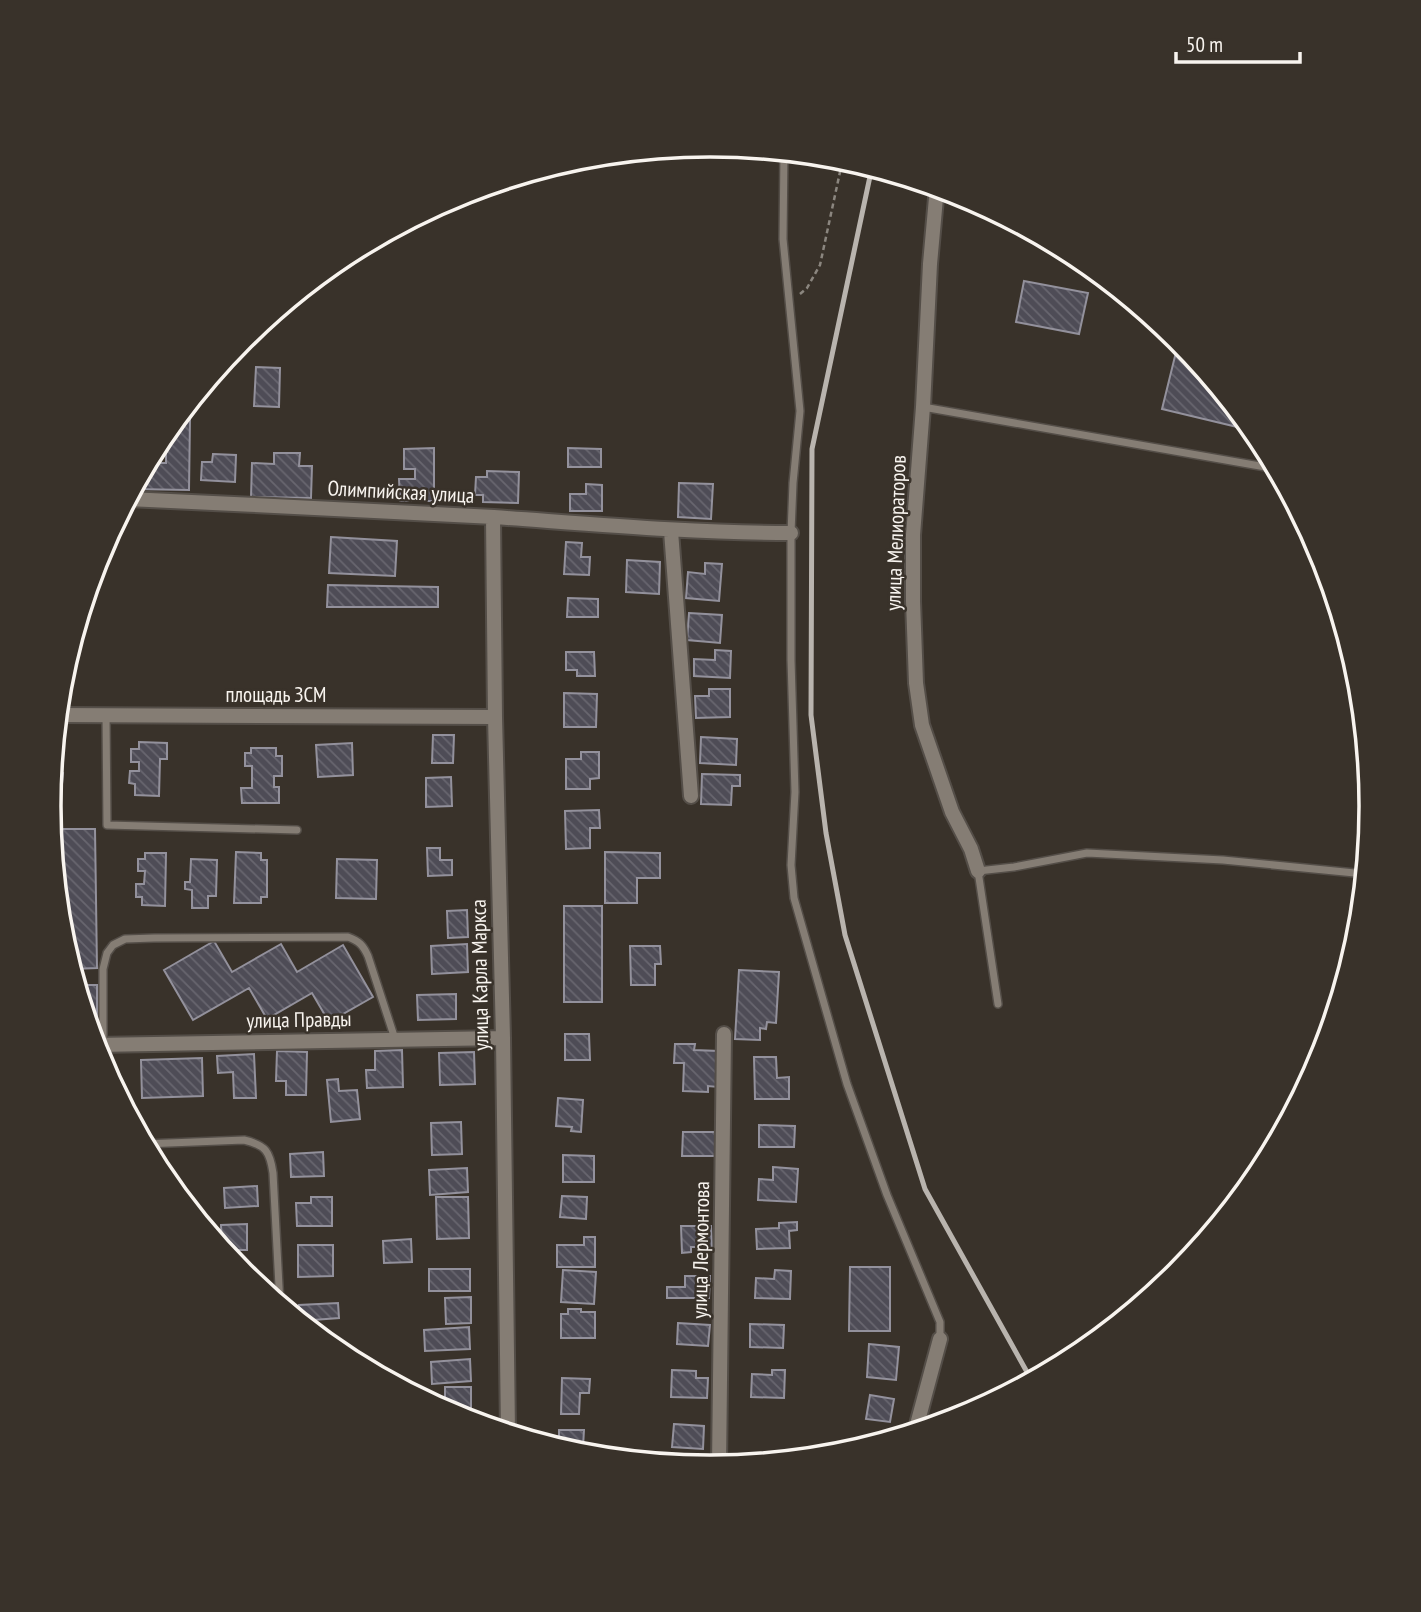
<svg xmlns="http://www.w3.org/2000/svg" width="1421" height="1612" viewBox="0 0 1421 1612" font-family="'PT Sans Narrow',sans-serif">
<defs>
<pattern id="building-back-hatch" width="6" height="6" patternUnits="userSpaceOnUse" patternTransform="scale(1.75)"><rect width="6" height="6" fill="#4e4c56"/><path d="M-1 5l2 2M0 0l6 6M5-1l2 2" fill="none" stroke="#68666f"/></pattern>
</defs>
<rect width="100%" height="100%" fill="#39322a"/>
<path fill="url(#building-back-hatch)" stroke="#93919c" stroke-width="2" d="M1024,281L1088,293L1079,334L1016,322Z
M1178,344L1184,346L1254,431L1162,409Z
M256,367L280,368L279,407L254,406Z
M177,418H190L189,490L133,489L147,463H166V446L157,445L161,438Z
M434,448V501H400L399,479H415V469H404V449Z
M568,448L601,449V467H568Z
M274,453H300L299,466H312L311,498L251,497L252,463L274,464Z
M213,454L236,455L235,482L201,480L202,462H212Z
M487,471L519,472L518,503L483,502V495H475L476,477H487Z
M679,483L713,484L711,519L678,517Z
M586,484L602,485V511H570V494H586Z
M331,537L397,541L395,576L329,573Z
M566,542L582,543L581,557H590L589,575L564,574Z
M627,560L660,562L659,594L626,592Z
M705,563L722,564L719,601L686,598L688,572L705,574Z
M328,585L438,587V607H327Z
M568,598L598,599V617H567Z
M689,613L722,615L720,643L687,640Z
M715,650L731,651L730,678L694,676V659L715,660Z
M566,652H594L595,676H577V670H566Z
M709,689H730V717L696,718L695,696H709Z
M564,693L597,694L596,727H564Z
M433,735H454L453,763H432Z
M701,737L737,739L736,765L700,763Z
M56,739H58V748H62V760H55V772L63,773L62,784H56V791H50Z
M139,742L167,743V759H160L159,796L135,795V784L129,783L130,771H139V762H131V749H139Z
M352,743L353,775L318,777L316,745Z
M251,748H276V756H282V776H274V787H279V803H242L241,788H252V766H245V753H251Z
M581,752H599V778L590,779V789H566V759H581Z
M702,774L740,775V786H732L731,805L701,804Z
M451,777L452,806L426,807V778Z
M599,810L600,828H590V848L566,849L565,811Z
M61,829H95L97,968L72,969L62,936Z
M427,848H440V860H452V875L428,876Z
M236,852L261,853V860H267V897H261V903H234Z
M605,852L660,853V878H637V903H605Z
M145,853H166L165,906L142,905V897H136V884H144L145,871H138V859H145Z
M191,859L217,860L216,896H208V908H192V890L185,889V882H190Z
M337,859L377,860L376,899L336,898Z
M564,906H602V1002H564Z
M467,910L468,937L448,938L447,911Z
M214,941L232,972L281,944L297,972L343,945L373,997L329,1022L312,993L267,1019L249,988L193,1020L164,970Z
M467,944L468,972L432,974L431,946Z
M630,946H660L661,964H655V985H631Z
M739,970L779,972L776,1023L767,1022L766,1029L760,1028V1040L735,1039Z
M77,985H97V1022H88Z
M456,994V1019L418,1020L417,995Z
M565,1034H589L590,1060H565Z
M675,1044H695L694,1050L719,1051L718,1087L708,1086V1092L683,1091L684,1063H674Z
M402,1050L403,1087L367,1088L366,1070H375V1051Z
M277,1051L307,1052L306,1095H286V1081H276Z
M474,1052L475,1084L440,1085L439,1053Z
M254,1054L256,1098H234L233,1072L218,1073L217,1056Z
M754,1057H776L777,1078L789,1077V1099H755Z
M202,1058L203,1096L142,1098L141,1060Z
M108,1061V1073H116V1090L101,1062Z
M338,1079L339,1091L357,1090L360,1119L331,1122L327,1080Z
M558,1098L583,1100L581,1132L571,1131L572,1127L556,1126Z
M461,1122L462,1154L432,1155L431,1123Z
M759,1125L795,1126L794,1147H759Z
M683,1132H715V1156H682Z
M323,1152L324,1176L291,1177L290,1154Z
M563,1155L594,1156V1182H563Z
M773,1167L798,1169L796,1202L758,1200L759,1179L773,1180Z
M467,1168L468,1192L430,1195L429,1170Z
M257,1186L258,1206L225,1208L224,1188Z
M562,1196L587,1197L586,1219L560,1217Z
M311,1197H332V1226H297L296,1203H311Z
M436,1197H468L469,1238L437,1239Z
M797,1222V1230L789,1231L790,1248L757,1249L756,1229L779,1228V1223Z
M247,1224V1250H223L222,1248L221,1225Z
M681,1226H711L712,1247H691V1252L682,1253Z
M584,1237H595V1267H557V1245H584Z
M411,1239L412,1262L384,1263L383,1241Z
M298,1245H333V1276L298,1277Z
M850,1267H890V1331H849Z
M429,1269H470V1291H429Z
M563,1270L596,1272L594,1304L561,1302Z
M775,1270L791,1271L790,1299L755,1298L756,1278L774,1279Z
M685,1276H710L709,1298H667V1287H685Z
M471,1297V1323L446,1324L445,1298Z
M338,1303L339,1318L300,1321L299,1305Z
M568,1309H581V1312H595V1338H561V1314H568Z
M678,1323L710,1325L708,1346L677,1344Z
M750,1324L784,1325L783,1348L750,1347Z
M469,1327L470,1349L425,1351L424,1330Z
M869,1344L899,1347L896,1380L867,1377Z
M470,1359L471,1381L432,1384L431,1362Z
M672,1370L696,1371V1378H708L707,1398L671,1397Z
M772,1370H785L784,1398L751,1397L752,1374L772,1375Z
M562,1378L590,1379L589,1393H580L579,1414H561Z
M445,1387H471V1409H445Z
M870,1395L894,1399L890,1422L866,1419Z
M964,1415L963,1417L931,1427L930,1421Z
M674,1424L704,1426L703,1449L672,1447Z
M559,1430H584L583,1447L559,1446Z
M866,1437L891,1439L865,1447Z
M739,1457H760L759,1463L739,1465Z"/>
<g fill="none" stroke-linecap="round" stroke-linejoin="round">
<g stroke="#544e48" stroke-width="10">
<path id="service" d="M784,152L783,239L800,411L793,483L791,533V660L795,792L791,865L794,898L847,1084L887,1195L940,1322V1339
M923,407L1277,469
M106,715L107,825L297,830
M998,1004L978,871L1014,867L1087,853L1223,860L1365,874
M103,1044V969L107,953L113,945L125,939L154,938L348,937C359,941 363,945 368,956L395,1039
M144,1144L244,1140C266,1145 270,1152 273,1173L280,1305"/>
</g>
<g stroke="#544e48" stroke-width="18">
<path id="minor" d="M937,187L930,264L923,407L913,535V601L916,683L922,725L952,812L971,849L978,871
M128,499C250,505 372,510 494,517C593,524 692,533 791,533
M493,517L495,717L503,1038L508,1433
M671,531L691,796
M58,715L495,717
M95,1045L503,1038
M915,1432L940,1339
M719,1467L724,1034"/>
</g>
<path stroke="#8b867f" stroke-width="2.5" stroke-dasharray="5 3.5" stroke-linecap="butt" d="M800,294L807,288L820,265L843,158"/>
<use href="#service" stroke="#857d74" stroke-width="7"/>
<use href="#minor" stroke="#857d74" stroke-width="14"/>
<path stroke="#b9b4ae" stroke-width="5" d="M872,167L812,449L811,715L826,833L845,935L925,1189L1032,1381"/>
</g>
<g text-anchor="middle" stroke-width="5" stroke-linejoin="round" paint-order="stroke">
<g font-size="21" fill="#f8f4ef" stroke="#39322a">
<text transform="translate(401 492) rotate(3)" y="7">Олимпийская улица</text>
<text transform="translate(896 533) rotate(-88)" y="7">улица Мелиораторов</text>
<text x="276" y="702">площадь ЗСМ</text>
<text transform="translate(480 975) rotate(-91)" y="7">улица Карла Маркса</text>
<text transform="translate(299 1020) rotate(-1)" y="7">улица Правды</text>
<text transform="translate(701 1250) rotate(-89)" y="7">улица Лермонтова</text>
</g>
</g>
<path d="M0 0H1421V1612H0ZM61 806a649 649 0 1 1 1298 0a649 649 0 1 1-1298 0Z" fill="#39322a" fill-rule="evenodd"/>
<path fill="none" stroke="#f8f4ef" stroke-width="3.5" d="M61 806a649 649 0 1 1 1298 0a649 649 0 1 1-1298 0Z"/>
<path d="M1176 52v10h124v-10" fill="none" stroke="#f8f4ef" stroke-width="3.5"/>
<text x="1186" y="52" font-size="21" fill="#f8f4ef" stroke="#39322a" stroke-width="5" paint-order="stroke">50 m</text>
</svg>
